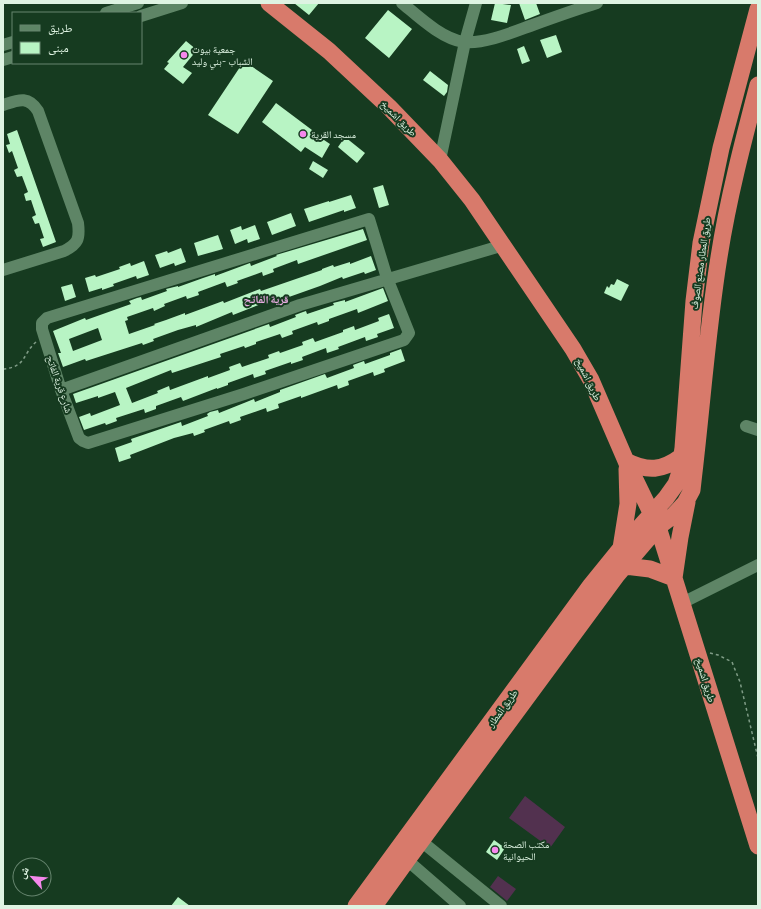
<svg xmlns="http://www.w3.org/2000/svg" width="761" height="909" viewBox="0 0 761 909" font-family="Bitter,'Noto Naskh Arabic',serif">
<rect width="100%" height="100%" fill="#163b20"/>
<path fill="#52314f" d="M525,796L565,827L550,848L509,818Z
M498,876L516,889L507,901L490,887Z"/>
<path fill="#b8f4c4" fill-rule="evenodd" d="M294,3H319L309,15Z
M495,3L511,5L507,23L491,20Z
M519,3H536L540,14L525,20Z
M388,10L412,29L389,58L365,38Z
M556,35L562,52L547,58L540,40Z
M186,41L197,50L183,67L192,73L183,84L164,69L169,63L167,62Z
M524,46L530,61L522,64L517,49Z
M244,61L273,81L238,134L208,115Z
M430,71L448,85L447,92L444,96L423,80Z
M276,103L316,133L315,134L330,144L322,158L305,147L301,152L262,122Z
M17,130L56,242L43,247L40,239L44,238L39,223L35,224L32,217L36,215L31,200L26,201L24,194L28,192L22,176L17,177L14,170L18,168L12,151L9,153L6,145L10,144L7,134Z
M345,137L365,153L357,163L338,147Z
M313,161L328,170L323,178L309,169Z
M383,185L389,205L379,208L373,188Z
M351,195L356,208L344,212V210L309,222L304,209L329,201V202Z
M291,213L296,226L272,235L267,222Z
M255,225L260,239L248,243L247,239L235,244L230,230L241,226L242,230Z
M363,229L367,240L298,264L297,260L273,269L274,272L263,276L262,272L237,281L238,283L227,287L225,282L198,292L199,295L187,299L186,296L164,304L165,306L154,311L153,308L127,317L128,320L125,321L129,334L155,325L154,324L166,320L185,313V315L223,301L224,303L260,289L261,291L322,270V269L333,265L334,267L350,262V264L371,256L376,270L365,274L364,272L343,279L342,277L320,286L272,303L271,300L233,315L232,312L196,327V325L178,330L153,339L154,341L143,345L142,343L86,361L85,359L63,367L58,353H61L53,331L85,318L86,320L131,304L129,301L137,298L141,297L142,300L167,291L166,289L178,286V287L203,278L215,274V276L250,263L251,266L277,256L276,255ZM98,328L102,340L73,351L69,339Z
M218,235L223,249L198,256L194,243Z
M181,248L186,262L175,266L174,263L160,268L155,255L167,251L168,253Z
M144,261L149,275L137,279L136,276L113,284L114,286L102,290V288L89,292L85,278L95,275L96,277L120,269L119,267L130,263L131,266Z
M617,279L629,285L621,301L604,293L607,286L609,288L611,284L614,285Z
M72,284L76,297L65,301L61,287Z
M383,288L388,301L358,313L357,309L329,319V321L318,325L317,322L292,331L293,334L282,338L280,334L256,342V344L245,348L244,346L220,354L221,357L172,373L171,370L126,388L132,403L158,393L157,391L169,386L170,390L208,376V378L230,370L229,367L240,363L242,367L269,358L268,355L279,351L280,353L303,345L302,342L313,338L315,342L343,332V330L354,326L355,330L379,321L378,318L389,314L394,328L377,334L378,337L366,341L365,337L338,347L339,349L327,353L326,348L302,357L303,360L291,364V362L265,371L266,374L254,378L253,374L228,383V385L217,389V388L183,401L181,397L156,406V409L145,413L144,409L116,418L117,421L106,425L105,423L84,430L79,417L90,413L91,416L120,405L115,392L98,398V396L76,403L73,394L269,324L270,327L296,317L295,315L303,312L306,311L307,314L334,305L333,303L345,300V302Z
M401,349L405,361L384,369L385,372L374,376L373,372L348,381L349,385L338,389L337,385L301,398V396L278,404L279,408L267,412L266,408L240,417L241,420L230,424L229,421L204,430L205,432L194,436L193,433L174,438L130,455L131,458L119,462L115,448L132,442L131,439L181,422L182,426L208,416L207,414L210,412L218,410L219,413L254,399L255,402L280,392V390L325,374L327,378L354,368L353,365L364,361L365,364L390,355V353Z
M494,840L505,848L497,860L486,852Z
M178,897L190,906H171Z"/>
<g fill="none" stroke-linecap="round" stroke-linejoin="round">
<path stroke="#7f9c86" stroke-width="1.5" stroke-dasharray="3 3" stroke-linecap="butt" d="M3,369C27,367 22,354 36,342
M710,653L718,655L732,662L740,682L758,758"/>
<path stroke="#5e8566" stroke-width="12" d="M402,3C419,17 442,39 464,42C484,44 511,33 530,26C552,18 574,10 597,3
M106,13L138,3
M141,16L182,3
M3,45L13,42
M3,60L13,57
M3,105C18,100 28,95 38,111L78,223C80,239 78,244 64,251L3,270
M440,160L465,42L476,3
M369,219L387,278L409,333L404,340L244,394L88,443L83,441L79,438L61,390L42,329V323L47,318Z
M61,390L300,305L504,245
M746,426L758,430
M682,603L758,565
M421,841L501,906
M407,860L460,906"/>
<path stroke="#d87a6b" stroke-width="17" d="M269,3L329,51L389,107L440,160L472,200L573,349L591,380L626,461L658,527L758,846
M626,461C648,472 662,471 682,456
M621,548L628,504L627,469
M625,566L650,569L674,578L680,537L687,502
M356,906L591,585L621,548L666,498L676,484L679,475L683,448L694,301L701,243L721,148L758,9
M374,906L407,860L617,575L658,527L674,515L685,503L692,490L693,481C702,406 707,331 719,257C728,199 743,142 758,85"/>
</g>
<g fill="#f688ed" stroke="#163b20" stroke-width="1.5">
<circle cx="184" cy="55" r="4"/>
<circle cx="303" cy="134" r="4"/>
<circle cx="495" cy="850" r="4"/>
</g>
<g text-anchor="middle" stroke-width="4" stroke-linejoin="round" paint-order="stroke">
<g font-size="10" fill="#def3e2" stroke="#163b20" text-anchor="start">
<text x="192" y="53">جمعية بيوت<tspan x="192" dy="12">الشباب -بني وليد</tspan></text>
<text x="311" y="138">مسجد القرية</text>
<text x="503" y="848">مكتب الصحة<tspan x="503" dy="12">الحيوانية</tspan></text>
</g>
<g font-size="10" fill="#def3e2" stroke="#163b20">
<text transform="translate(399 118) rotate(45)" y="4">طريق اشميخ</text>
<text transform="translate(700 263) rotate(-82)" y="4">طريق المطار مصنع الصوف</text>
<text transform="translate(589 379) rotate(64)" y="4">طريق اشميخ</text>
<text transform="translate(60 384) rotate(71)" y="4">شارع قرية الفاتح</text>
<text transform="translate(706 680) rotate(73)" y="4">طريق اشميخ</text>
<text transform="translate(502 708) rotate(-54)" y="4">طريق المطار</text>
</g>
<g font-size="11" font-weight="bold" fill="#e9ace2" stroke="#163b20">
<text x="266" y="303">قرية الفاتح</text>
</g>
</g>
<rect width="761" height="909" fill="none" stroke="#def3e2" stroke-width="8"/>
<rect x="12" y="12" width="130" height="52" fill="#163b20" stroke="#66856e"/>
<rect x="20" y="25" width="20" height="6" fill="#5e8566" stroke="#66856e"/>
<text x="48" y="32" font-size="12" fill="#def3e2">طريق</text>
<rect x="20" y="42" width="20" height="12" fill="#b8f4c4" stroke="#66856e"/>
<text x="48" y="52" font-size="12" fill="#def3e2">مبنى</text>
<g transform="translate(32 877) rotate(297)"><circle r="19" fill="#163b20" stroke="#66856e"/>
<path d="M0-3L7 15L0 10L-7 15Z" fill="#f688ed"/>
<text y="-6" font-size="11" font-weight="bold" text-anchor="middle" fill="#def3e2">ش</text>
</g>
</svg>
